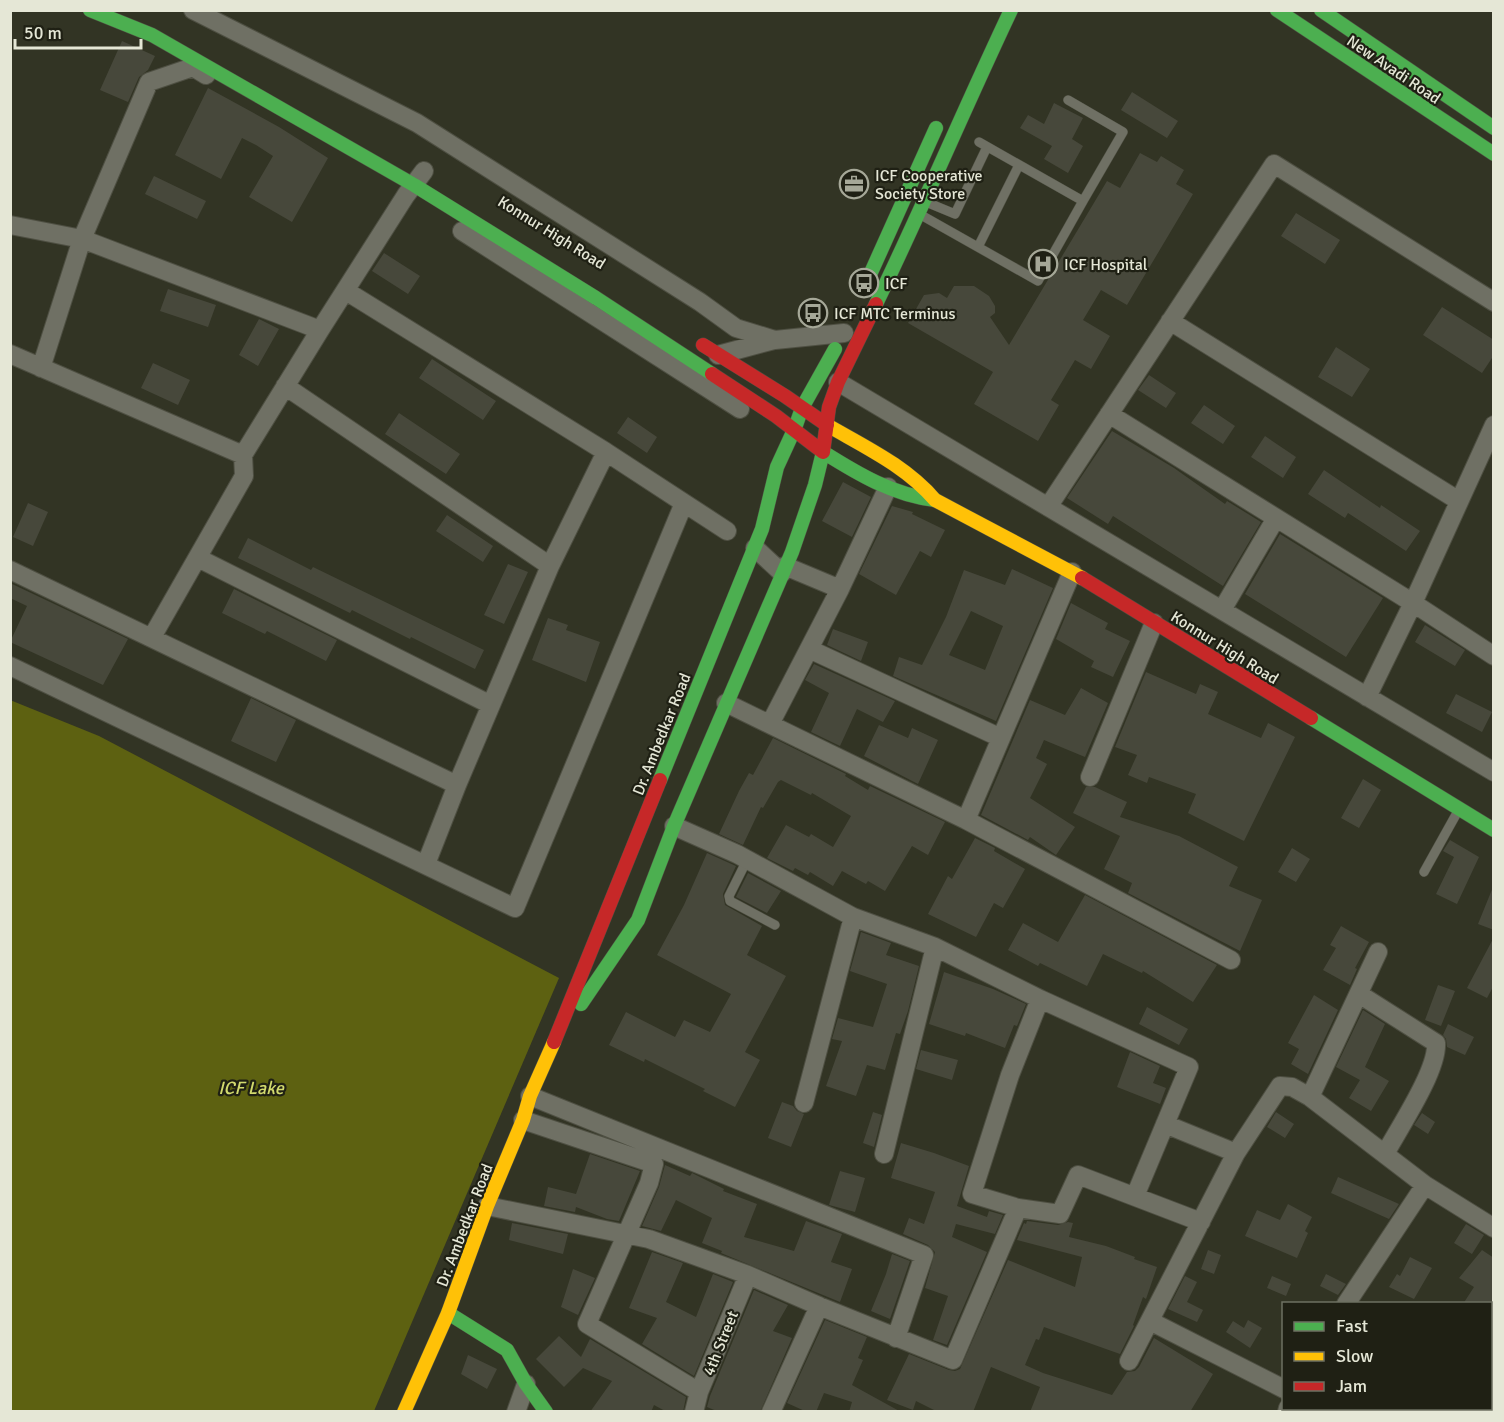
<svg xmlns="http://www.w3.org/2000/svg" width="1504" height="1422" viewBox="0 0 1504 1422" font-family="Signika,sans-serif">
<rect width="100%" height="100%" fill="#323424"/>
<path fill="#5d6111" d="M10,700L99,736L559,978L374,1411H11Z"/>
<path fill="#47483b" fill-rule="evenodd" d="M122,41L155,56L148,70L139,77L128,102L100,90Z
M208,88L279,127L328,158L292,222L249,197L273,156L256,145L242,138L221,179L175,155Z
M1132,92L1178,121L1167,138L1121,110Z
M1054,103L1083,118L1072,139L1083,146L1068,173L1044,159L1052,146L1020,128L1028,115L1044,124Z
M1140,153L1157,162L1161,156L1184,170L1176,184L1193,194L1127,305L1101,290L1083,320L1110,336L1091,369L1075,360L1051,400L1059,405L1038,441L974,404L993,372L908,323L924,295L939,293L947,298L954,286H974L989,296L995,306V313L990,317L1009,345L1107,181L1120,188Z
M154,176L206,201L197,219L145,194Z
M1296,213L1340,240L1325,264L1281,236Z
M384,253L420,276L408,294L372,271Z
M168,289L216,305L208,327L160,311Z
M1442,307L1494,340V355L1482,373L1423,335Z
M259,319L279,329L258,366L239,355Z
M1336,347L1370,369L1352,397L1318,377Z
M432,359L496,401L483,420L419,378Z
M153,363L190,380L178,405L141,388Z
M1149,375L1176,393L1166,408L1138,390Z
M1204,405L1235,426L1223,444L1191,423Z
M399,413L460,454L446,474L385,434Z
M628,417L657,437L647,453L617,433Z
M1112,431L1174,468L1225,504L1227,501L1261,522L1223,586L1113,516L1108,524L1067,498Z
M1265,436L1296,457L1283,478L1251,457Z
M1324,470L1380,508L1381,505L1420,531L1406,551L1348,513L1345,518L1308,494Z
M843,482L871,497L852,537L822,521Z
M28,503L48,512L33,546L13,537Z
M892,506L913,512L912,514L945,530L931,557L920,551L896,595L859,574Z
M447,515L493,546L483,562L436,531Z
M1280,534L1383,598L1346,657L1245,594Z
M248,538L311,570L313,567L484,650L475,669L411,637L410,639L352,610L350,613L238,558Z
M508,564L528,572L504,624L484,615Z
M1012,569L1053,588L996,721L893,676L899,657L922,665L946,617L964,570L1005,585ZM971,611L1003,626L985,670L949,655Z
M10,583L128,639L103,685L10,642L27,606L10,598Z
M234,589L337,640L326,661L267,631L265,634L222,613Z
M1071,603L1108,623L1105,629L1130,641L1113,677L1091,667L1094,661L1056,639Z
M548,618L568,625L566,630L600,642L586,682L532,660Z
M1425,625L1465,650L1455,666L1415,642Z
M833,629L868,642L861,661L827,645Z
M814,664L895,701L883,722L857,709L840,746L811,732L829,693L805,680Z
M1146,672L1196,694L1200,684L1218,692L1208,714L1261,738L1268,723L1295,737L1244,841L1188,813L1196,794L1149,777L1147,783L1128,775L1137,755L1115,747Z
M1081,688L1108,703L1085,757L1044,740L1036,758L1047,764L1030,798L1075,827L1056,855L1030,837L1028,840L981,815L1030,700L1065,715Z
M1456,694L1492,712L1482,732L1446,713Z
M251,698L296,720L276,762L231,741Z
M879,725L908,738L912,728L938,740L918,784L864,756Z
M773,738L846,774L845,776L868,790L870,786L945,822L928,855L912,846L885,891L868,881L866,884L842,871L833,886L810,872L808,875L795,868L793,871L767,858L786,825L809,837L811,834L833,847L851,816L812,793L811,795L781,780L778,782L763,808L761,807L743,845L719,834L739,791L749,773L753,775Z
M1363,779L1381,790L1359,828L1341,818Z
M1086,787H1095L1127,802L1120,817L1179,836L1238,867L1229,886L1262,900L1240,951L1128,893L1132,883L1104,869L1120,836L1073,813Z
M975,838L995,848L994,851L1025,869L1003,908L994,903L976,937L928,914L948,876L952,879Z
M1450,840L1479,857L1457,904L1436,894L1454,857L1443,851Z
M1292,848L1310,859L1296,882L1278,872Z
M707,853L736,866L723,894L725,905L762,926L747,955L786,976L745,1052L760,1060L735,1107L703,1091L705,1089L645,1059L644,1062L609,1045L626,1012L675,1037L684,1020L710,1032L731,994L657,955L684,905Z
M748,873L781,891L767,913L736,897Z
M1493,887H1494V930L1478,924Z
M1085,895L1217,965L1193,1002L1143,971L1142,973L1103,954L1087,986L1040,963L1038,966L1008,950L1023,923L1058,942Z
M1341,926L1369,942L1355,968L1357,969L1350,985L1323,970L1336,948L1330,945Z
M861,932L891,943L886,955L919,966L908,1011L900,1034L896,1033L885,1070L867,1065L856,1096L826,1086L842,1041L832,1039L838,1018L873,1027L886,987L887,984L850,971Z
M1494,937V985L1487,998L1467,988Z
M944,972L993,989L1026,1004L1017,1026L1014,1025L1005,1048L966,1033L965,1036L929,1024Z
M1438,985L1455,991L1441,1026L1425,1020Z
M1314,995L1338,1010L1308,1074L1291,1064L1299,1049L1288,1043Z
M1147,1007L1188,1029L1179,1045L1139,1024Z
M1363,1010L1385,1024L1365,1067L1389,1081L1371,1111L1349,1098L1360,1080L1336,1067Z
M1448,1024L1474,1037L1465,1055L1447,1047L1446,1039L1443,1035Z
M921,1050L958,1060L952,1080L916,1069Z
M1130,1052L1160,1066L1153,1083L1166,1088L1160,1104L1117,1087Z
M782,1102L793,1106L797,1111L804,1114L791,1147L768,1138Z
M873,1112L882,1115L874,1147L863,1143Z
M1276,1112L1294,1124L1285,1138L1267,1127Z
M1422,1113L1435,1122L1428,1134L1414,1125Z
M901,1143L934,1153L969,1166L957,1206L987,1217L989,1211L1003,1215L995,1234L956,1224L952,1237L987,1252L947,1345L933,1340L948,1296L925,1288L935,1252L928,1245L903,1234L909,1218L924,1224L935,1192L891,1178Z
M590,1154L640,1171L619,1221L607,1219L576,1207L575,1212L544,1206L548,1187L576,1194Z
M665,1165L690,1176L692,1173L724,1189L723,1191L757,1204L744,1237L794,1251L806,1221L842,1234L831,1262L852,1269L840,1302L721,1253L722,1251L702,1243L712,1218L676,1200L661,1231L642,1226L659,1187Z
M840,1171L865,1178L855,1212L829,1205Z
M1338,1177L1399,1204L1389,1219L1331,1193Z
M1288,1204L1312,1217L1305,1231L1308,1233L1297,1258L1245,1236L1257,1210L1280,1220Z
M1027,1221L1058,1225L1068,1222L1073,1223L1069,1237L1106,1246L1135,1257L1134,1259L1157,1267L1146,1299L1143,1297L1133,1325L1134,1326L1120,1354L1044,1327L1039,1340L1036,1339L1025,1365L1043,1373L1112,1395L1127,1372L1135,1371L1139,1367L1154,1338L1213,1374L1190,1412H1030L1040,1387L991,1367L973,1412H938L916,1401L913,1410L887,1400L909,1354L949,1370L955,1371L960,1369L1008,1260L1075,1287L1082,1257L1017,1240L1024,1223L1026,1224Z
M512,1223L568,1234L563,1254L509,1240Z
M1466,1224L1484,1235L1472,1254L1454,1243Z
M1208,1250L1221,1255L1214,1274L1201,1269Z
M1482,1250L1494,1258V1304H1463L1474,1287L1459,1278Z
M652,1252L683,1263L666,1302L696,1317L713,1274L733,1282L694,1376L642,1344L657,1318L629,1308Z
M892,1254L910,1261L890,1319L871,1311L886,1274Z
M1410,1257L1432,1268L1414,1299L1389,1287L1397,1274L1400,1276Z
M573,1269L595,1278L578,1315L561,1307Z
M1326,1274L1346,1284L1338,1295L1320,1286Z
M1185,1276L1197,1282L1187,1302L1203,1310L1197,1322L1168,1309Z
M1272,1276L1291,1284L1286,1296L1267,1288Z
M754,1290L788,1305L773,1331L792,1338L760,1412H719L707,1407L710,1396Z
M825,1320L867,1337L858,1358L863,1360L852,1385L901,1412H849L852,1402L824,1393L816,1412H807L787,1403Z
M1248,1320L1262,1328L1250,1348L1226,1332L1233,1321L1244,1328Z
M559,1336L581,1357L590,1339L686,1397L683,1412H667L654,1405L651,1412H590L612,1381L583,1368L564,1387L536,1359Z
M468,1355L497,1369L487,1389L461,1374Z"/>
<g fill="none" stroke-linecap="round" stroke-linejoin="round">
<g stroke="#4e4f42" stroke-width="10">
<path id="lane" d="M1068,100L1123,132L1083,201
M926,202L955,214L987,147
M921,215L1038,281L1083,201L979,142
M978,247L1019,165
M747,860L729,896L730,901L775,925
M1424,872L1458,811"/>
</g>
<g stroke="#4e4f42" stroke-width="20">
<path id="street" d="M193,10L417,123L700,302L736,328L775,340L844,333
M206,75L193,67L149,82L82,239L320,330
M10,225L82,239L41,368
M462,231L740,409
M346,291L606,452L727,531
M1170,321L1459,501
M10,354L243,455
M718,355L774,340
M838,382L1494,772
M285,386L550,566
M1109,414L1413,603L1494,656
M1048,507L1274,164L1494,302
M755,548L782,573
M198,558L491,705
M785,566L840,589
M10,570L457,785
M1222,610L1276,518
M152,637L244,476L243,455L320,330L406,195L424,171
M809,649L1001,738
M10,666L515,908L684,503
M1367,697L1413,603L1494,425
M726,703L966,820L1231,960
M770,724L840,589L888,487
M1090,777L1154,623
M966,820L1072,572
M674,826L737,854L853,917L935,947L1040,999L1010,1075L972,1194L1018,1208L1060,1214L1078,1175L1201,1222
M426,864L457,785L550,566L606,452
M1359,994L1436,1043C1438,1070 1399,1128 1385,1154
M1040,999L1189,1067L1135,1196
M530,1096L924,1255L896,1338
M1310,1097L1378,952
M804,1103L853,917
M523,1120L654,1164L649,1183L587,1324L699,1392
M1165,1124L1236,1153
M884,1154L935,947
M487,1206L649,1239L748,1275L819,1306L953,1360L1018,1208
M1346,1304L1425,1185
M1490,1320L1494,1315
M1150,1321L1284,1389
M1129,1361L1236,1153L1280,1086L1292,1087L1310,1097L1425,1185L1494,1228
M1490,1385L1494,1386
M516,1412L526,1384
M694,1412L699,1392L748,1275
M771,1412L819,1306
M1287,1412L1288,1408
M1427,1412L1430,1408"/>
</g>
<g stroke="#4e4f42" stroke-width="15">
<path id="fast" d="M90,10L152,35L414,185L596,298L712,374
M1277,10L1494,154
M1321,10L1494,128
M869,277L936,128
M876,304C923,207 965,107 1011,10
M796,425L802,408L835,349
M1311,718L1494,830
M660,780L762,529L777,467L794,430
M581,1004L638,920L674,826L792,552L815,485L823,452C858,474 893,495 935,500
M448,1313L507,1350L526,1384L546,1412"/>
</g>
<g stroke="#4e4f42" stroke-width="15">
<path id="slow" d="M827,425C865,447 906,466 935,500L1082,578
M404,1412L448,1313L487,1206L523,1120L530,1096L554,1042"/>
</g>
<g stroke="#4e4f42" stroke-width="15">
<path id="jam" d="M703,345L785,396L827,425
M712,374L776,416L823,452L829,407L838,382L876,304
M1082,578L1311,718
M554,1042L660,780"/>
</g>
<use href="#lane" stroke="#6f7064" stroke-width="9"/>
<use href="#street" stroke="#6f7064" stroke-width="18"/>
<use href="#fast" stroke="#4caf50" stroke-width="14"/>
<use href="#slow" stroke="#ffc107" stroke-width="14"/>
<use href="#jam" stroke="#c62828" stroke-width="14"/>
</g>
<defs>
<g id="office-ring" transform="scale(1.5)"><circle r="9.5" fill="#1f2014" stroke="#a6a898" stroke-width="1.5"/><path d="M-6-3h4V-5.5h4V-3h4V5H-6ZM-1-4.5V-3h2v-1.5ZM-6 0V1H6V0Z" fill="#a6a898"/></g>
<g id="hospital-ring" transform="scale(1.5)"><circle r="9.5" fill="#1f2014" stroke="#a6a898" stroke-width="1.5"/><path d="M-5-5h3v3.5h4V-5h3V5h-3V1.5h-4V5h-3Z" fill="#a6a898"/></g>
<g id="bus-ring" transform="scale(1.5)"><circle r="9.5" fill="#1f2014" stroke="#a6a898" stroke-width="1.5"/><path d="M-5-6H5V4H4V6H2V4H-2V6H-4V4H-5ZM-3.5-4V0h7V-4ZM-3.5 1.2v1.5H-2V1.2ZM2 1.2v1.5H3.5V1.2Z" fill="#a6a898"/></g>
</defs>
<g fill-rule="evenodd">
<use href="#office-ring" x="854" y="184"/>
<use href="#hospital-ring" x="1043" y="264"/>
<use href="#bus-ring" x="864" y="283"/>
<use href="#bus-ring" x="813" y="313"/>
</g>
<g text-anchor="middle" stroke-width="4.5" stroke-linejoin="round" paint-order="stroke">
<g font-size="16" fill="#e5e7d6" stroke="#1f2014">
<text transform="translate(1394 69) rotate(34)" y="6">New Avadi Road</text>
<text transform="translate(552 232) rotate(32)" y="6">Konnur High Road</text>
<text transform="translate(1225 647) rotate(32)" y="6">Konnur High Road</text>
<text transform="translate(661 734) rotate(-68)" y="6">Dr. Ambedkar Road</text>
<text transform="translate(464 1225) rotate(-69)" y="6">Dr. Ambedkar Road</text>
<text transform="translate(720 1343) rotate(-68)" y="6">4th Street</text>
</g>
<g font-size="16" fill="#e5e7d6" stroke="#1f2014" text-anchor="start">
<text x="875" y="181">ICF Cooperative<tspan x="875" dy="18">Society Store</tspan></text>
<text x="1064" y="270">ICF Hospital</text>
<text x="885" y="289">ICF</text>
<text x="834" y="319">ICF MTC Terminus</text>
</g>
<g font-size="18" font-style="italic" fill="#d2da6e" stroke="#1f2014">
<text x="251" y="1094">ICF Lake</text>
</g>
</g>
<rect width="1504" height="1422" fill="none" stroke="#e5e7d6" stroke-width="24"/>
<rect x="1282" y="1302" width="210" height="108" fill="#1f2014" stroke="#6e7062" stroke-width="1.5"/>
<rect x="1294" y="1322" width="30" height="9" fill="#4caf50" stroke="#6e7062" stroke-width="1.5"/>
<text x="1336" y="1332" font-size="18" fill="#e5e7d6">Fast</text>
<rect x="1294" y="1352" width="30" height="9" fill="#ffc107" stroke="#6e7062" stroke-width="1.5"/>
<text x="1336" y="1362" font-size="18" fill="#e5e7d6">Slow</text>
<rect x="1294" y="1382" width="30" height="9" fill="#c62828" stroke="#6e7062" stroke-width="1.5"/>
<text x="1336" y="1392" font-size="18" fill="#e5e7d6">Jam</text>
<path d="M15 39v9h126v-9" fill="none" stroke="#e5e7d6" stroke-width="3"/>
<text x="24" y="39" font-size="18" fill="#e5e7d6" stroke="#1f2014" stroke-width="4.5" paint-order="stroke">50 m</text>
</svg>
